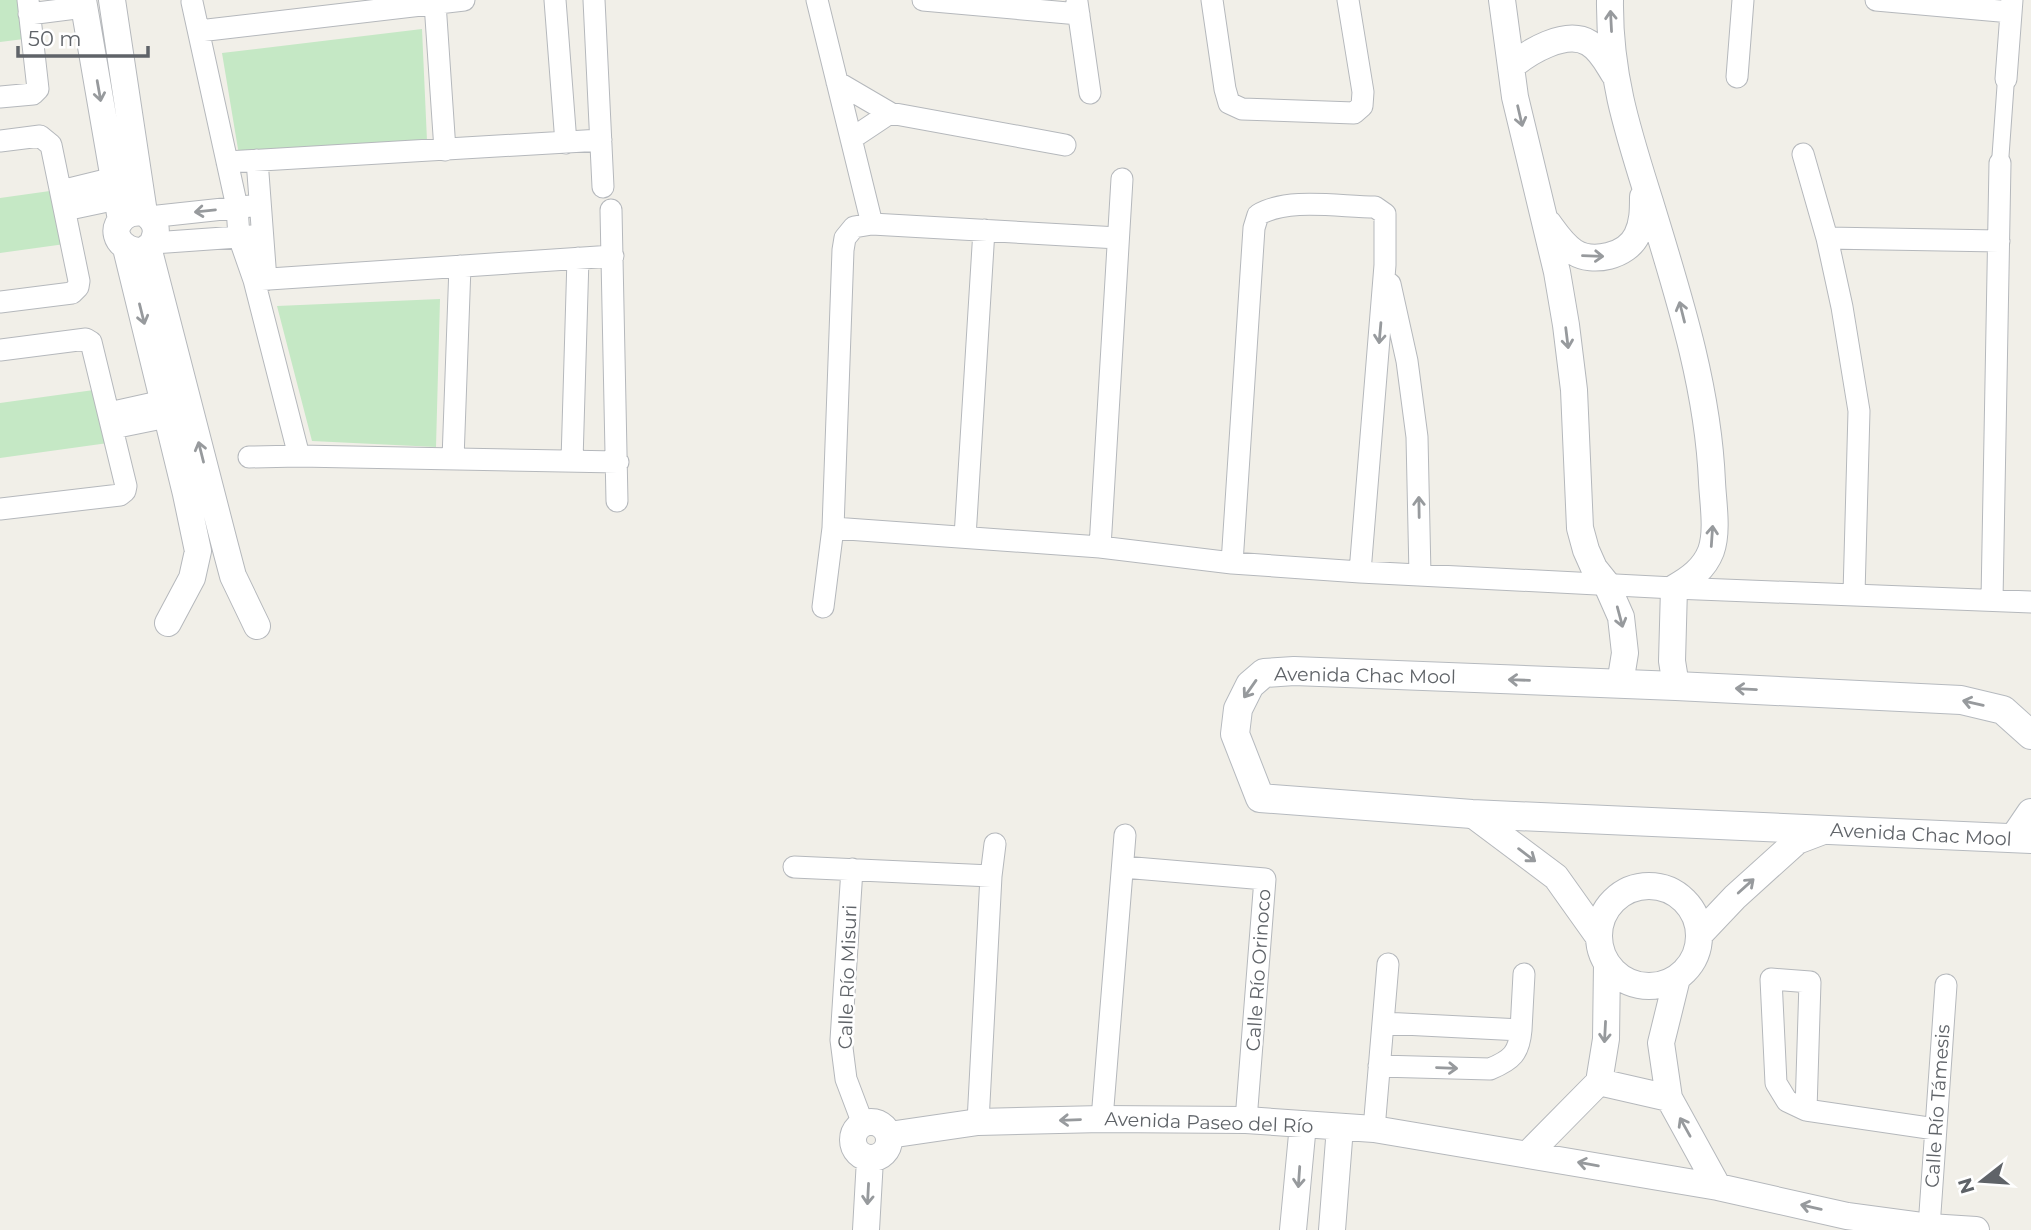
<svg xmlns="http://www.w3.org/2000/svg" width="2031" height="1230" viewBox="0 0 2031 1230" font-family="Montserrat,sans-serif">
<rect width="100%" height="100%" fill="#f1efe8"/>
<path fill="#c5e8c5" d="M0,0H18L24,39L0,42Z
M422,29L427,141L239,155L222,53Z
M57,190L65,244L0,253V198Z
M440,299L436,447L312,441L277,306Z
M101,389L108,443L0,458V403Z"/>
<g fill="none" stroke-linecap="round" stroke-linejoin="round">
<g stroke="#b5b8bc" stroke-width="18">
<path id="pedestrian" d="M2000,163L2006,79"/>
</g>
<g stroke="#b5b8bc" stroke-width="23">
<path id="minor" d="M555,0L566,143
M594,0L603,187
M817,0L872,224
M923,0L1079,14
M1212,0L1225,89L1229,103L1242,109L1354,113L1362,106L1363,92L1348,0
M1876,0L2011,12
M192,2L237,207L239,237L254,280L299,456
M1077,2L1090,93
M435,3L445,150
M29,14L84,7
M199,31L464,0
M1737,77L1743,0
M2006,79L2012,0
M837,82L890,113
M0,97L33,94L38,89L28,0
M851,139L890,113L1065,145
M0,141L40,136L51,145L79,281L78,287L72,293L0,302
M1803,154L1827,238L1842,307L1859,411L1854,594
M257,160L266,280
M227,162L601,140
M61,191L114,178
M65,210L117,199
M611,210L617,501
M149,217L251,206
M1827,238L1999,241
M153,243L252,236
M254,280L613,256
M1390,284L1407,361L1417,437L1420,575
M0,350L86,339L91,342L126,486L125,491L120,495L0,509
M109,413L163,401
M113,428L167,417
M249,457L299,456L618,462
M453,459L460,266
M572,461L578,258
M833,528L1100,547L1232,563L1360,572L1674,588L2031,602
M965,537L984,230
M1100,547L1122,179
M1232,563L1254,228L1258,215C1288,197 1340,207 1375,207L1385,214V265L1360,572
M1992,600L2000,163
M823,607L833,528L843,250L845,238L854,227L872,224L1118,238
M794,867L991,876
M1123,867L1265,879L1246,1120
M852,869L841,1040L846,1079L863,1124
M1771,979L1810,982L1806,1110L1787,1101L1776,1083Z
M1521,1030L1524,974
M1379,1066L1490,1069C1512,1060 1519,1053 1521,1030L1383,1023
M1806,1110L1935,1129
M1102,1119L1125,835
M978,1122L991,876L995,844
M1374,1129L1388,964
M1929,1227L1946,985"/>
</g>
<g stroke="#b5b8bc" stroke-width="28">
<path id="tertiary" d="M83,0L121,220
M112,0L144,213C152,218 158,226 155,236C148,268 99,241 123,218C129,212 136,212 144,213
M1502,0L1515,97L1557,272L1566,325L1574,390L1580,528L1586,550L1594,568L1606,583L1621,617L1625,653L1620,684
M1610,0C1609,75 1628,132 1650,202C1678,294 1708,386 1712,482C1713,503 1718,531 1711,551C1704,569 1690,579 1674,588L1672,661L1676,686
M1511,67C1528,52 1566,29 1589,43C1601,50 1607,63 1614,74
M1548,223C1556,234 1563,245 1574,252C1593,264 1627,256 1637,235C1643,223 1643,210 1643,197
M148,247L224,542L233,576L257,626
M126,248L186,494L198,551L192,578L168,623
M1472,814L1556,877L1598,936
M1599 936a50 50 0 1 1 100 0a50 50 0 1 1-100 0Z
M1699,935L1735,897L1797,841L1826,830
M1677,978L1661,1043L1669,1098L1718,1187
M1599,1082L1669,1098
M853 1140a18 18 0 1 1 36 0a18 18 0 1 1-36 0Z
M889,1135L978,1122L1102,1119L1246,1120L1374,1129L1718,1187L1847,1216L1929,1227L1976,1230
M1528,1154L1599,1082L1606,1039L1607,964
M866,1230L870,1159
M1293,1230L1303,1124
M1332,1230L1340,1127"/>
</g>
<g stroke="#b6babf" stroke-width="30">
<path id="secondary" d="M2031,735L2003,710L1961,700L1676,686L1294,671L1264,673L1250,685L1238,709L1235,734L1260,798L1472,814L2031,839
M2014,838L2031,813"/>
</g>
<use href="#pedestrian" stroke="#fff" stroke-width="16"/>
<use href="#minor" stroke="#fff" stroke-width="21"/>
<use href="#tertiary" stroke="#fff" stroke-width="26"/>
<use href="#secondary" stroke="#fff" stroke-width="28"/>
</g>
<defs><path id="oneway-shaft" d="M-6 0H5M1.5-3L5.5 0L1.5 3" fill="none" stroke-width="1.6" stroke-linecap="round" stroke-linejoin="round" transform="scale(1.75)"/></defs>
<g stroke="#979a9d">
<use href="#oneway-shaft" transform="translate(1611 21) rotate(-93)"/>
<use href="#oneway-shaft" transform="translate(99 91) rotate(80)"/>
<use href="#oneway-shaft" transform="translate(1520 116) rotate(77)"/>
<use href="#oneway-shaft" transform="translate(205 211) rotate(174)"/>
<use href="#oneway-shaft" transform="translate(1593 256) rotate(2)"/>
<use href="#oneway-shaft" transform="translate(1682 312) rotate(-104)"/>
<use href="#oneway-shaft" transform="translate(142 314) rotate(76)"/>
<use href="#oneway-shaft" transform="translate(1380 333) rotate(95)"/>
<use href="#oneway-shaft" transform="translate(1567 338) rotate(83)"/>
<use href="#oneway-shaft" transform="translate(201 452) rotate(-104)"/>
<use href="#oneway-shaft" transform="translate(1419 507) rotate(-91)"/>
<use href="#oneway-shaft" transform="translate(1712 536) rotate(-86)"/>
<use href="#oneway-shaft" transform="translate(1620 617) rotate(75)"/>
<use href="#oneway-shaft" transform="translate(1519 680) rotate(-178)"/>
<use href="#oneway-shaft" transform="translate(1250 689) rotate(125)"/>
<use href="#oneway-shaft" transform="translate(1746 689) rotate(-177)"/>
<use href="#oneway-shaft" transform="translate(1973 703) rotate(-167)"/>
<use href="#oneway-shaft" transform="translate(1527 855) rotate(37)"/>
<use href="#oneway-shaft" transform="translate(1746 886) rotate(-42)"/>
<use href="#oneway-shaft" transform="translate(1605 1032) rotate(93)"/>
<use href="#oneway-shaft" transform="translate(1447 1068) rotate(2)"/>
<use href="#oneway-shaft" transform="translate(1070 1120) rotate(178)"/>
<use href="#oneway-shaft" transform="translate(1685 1127) rotate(-119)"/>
<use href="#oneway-shaft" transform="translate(1588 1164) rotate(-170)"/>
<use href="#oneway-shaft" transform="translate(1299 1177) rotate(94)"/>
<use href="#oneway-shaft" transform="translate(868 1194) rotate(93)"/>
<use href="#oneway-shaft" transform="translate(1811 1207) rotate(-167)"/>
</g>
<g text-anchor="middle" stroke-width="5" stroke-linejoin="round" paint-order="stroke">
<g font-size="19" fill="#5f6368" stroke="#fff">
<text transform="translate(1365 675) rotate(1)" y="7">Avenida Chac Mool</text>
<text transform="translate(1921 834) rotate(3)" y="7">Avenida Chac Mool</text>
<text transform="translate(1258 970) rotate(-86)" y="7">Calle Río Orinoco</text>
<text transform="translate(847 977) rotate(-88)" y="7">Calle Río Misuri</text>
<text transform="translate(1937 1106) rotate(-86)" y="7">Calle Río Támesis</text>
<text transform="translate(1209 1122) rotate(2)" y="7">Avenida Paseo del Río</text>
</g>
</g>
<g transform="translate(1982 1181) rotate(253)" stroke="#ffffff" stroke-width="5" paint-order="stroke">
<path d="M0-5L12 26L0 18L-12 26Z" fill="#5f6368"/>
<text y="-10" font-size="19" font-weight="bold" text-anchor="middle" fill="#5f6368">N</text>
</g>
<path d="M18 46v10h130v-10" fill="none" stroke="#5f6368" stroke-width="3.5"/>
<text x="28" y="46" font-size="21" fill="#5f6368" stroke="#ffffff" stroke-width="5" paint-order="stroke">50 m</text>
</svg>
